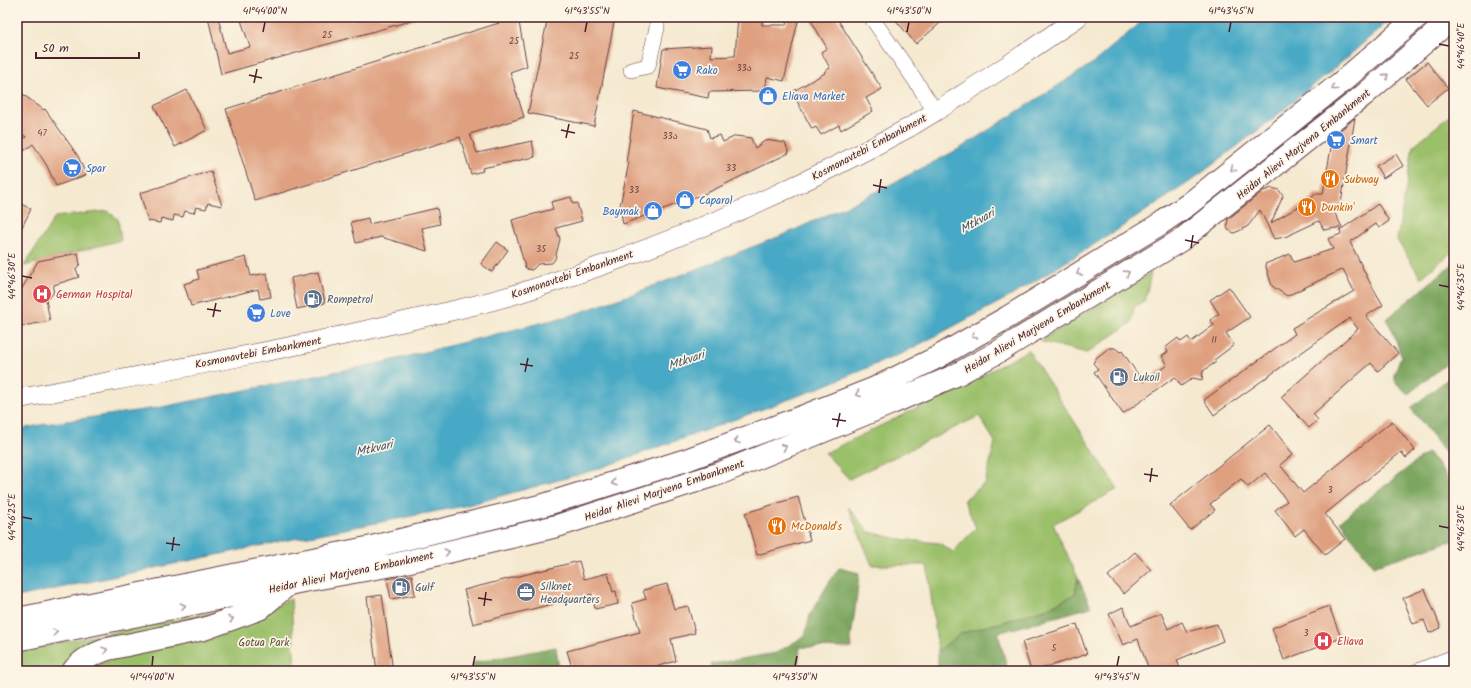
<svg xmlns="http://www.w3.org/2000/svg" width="1471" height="688" viewBox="0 0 1471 688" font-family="Kalam,'Noto Sans Georgian',sans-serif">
<rect width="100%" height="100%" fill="#fcf5e5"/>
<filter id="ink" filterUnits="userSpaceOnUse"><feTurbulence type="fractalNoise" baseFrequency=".025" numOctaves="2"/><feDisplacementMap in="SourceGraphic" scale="8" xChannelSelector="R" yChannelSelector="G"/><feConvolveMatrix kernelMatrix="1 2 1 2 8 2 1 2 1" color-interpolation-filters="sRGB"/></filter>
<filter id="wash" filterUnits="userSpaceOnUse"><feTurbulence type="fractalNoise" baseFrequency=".012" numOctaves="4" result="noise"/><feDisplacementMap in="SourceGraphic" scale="16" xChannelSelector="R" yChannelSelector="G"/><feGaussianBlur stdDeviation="0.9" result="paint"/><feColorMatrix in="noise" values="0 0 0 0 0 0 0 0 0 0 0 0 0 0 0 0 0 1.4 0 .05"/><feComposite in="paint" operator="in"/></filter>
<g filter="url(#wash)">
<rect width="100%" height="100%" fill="#f5e9d0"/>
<path fill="#9bc06b" stroke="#72704b" d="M1454,112V250L1421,278L1397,240L1413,146Z
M107,211L118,219L121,240L24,266L55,217Z
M1151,273L1145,300L1134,307L1131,323L1087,353L1039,341Z
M1028,350L1118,489L1053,524L1078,578L1075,594L1048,608L1000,623L979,628L960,634L938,651L927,565H872L848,507L869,532L899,539L939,543L953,552L976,528L964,500L985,483L995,442L979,416L849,479L825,453L974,380Z
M291,599L295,671H86L92,665L202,637Z
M246,606L66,671H17V651Z"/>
<path fill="#7ca65f" stroke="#636245" d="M1454,263V358L1408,394L1396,383L1394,375L1401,356L1393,331L1386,319Z
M1454,374V462L1453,463L1411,408Z
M1428,452L1454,487V540L1373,566L1340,521Z
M839,568L859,573L857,595L851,638L852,648L800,647L798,671H711V664L776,653L805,636L810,615L826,587Z
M1078,578L1091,607L998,633L1008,671H938V651L960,634L979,628L1000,623L1048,608L1075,594Z
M556,647L559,671H473L472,663Z"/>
<path fill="#46a9c5" stroke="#486478" d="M1147,17H1393L1335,68L1261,128L1191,181L1111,234L1011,296L903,353L814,390L698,433L595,470L464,506L283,541L17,597V430L45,424L157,408L385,362L572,315L638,292L788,233L866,197L959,149L1093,63Z"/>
<g id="blocks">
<path fill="#dfa080" d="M208,17H218L227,53L250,47L240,17H346L347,20L359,17H413L414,20L221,74Z
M497,17H518L527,66L510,72L524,117L470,134L477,153L532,141L535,157L482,168L483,171L471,174L460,137L255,201L226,109L499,23Z
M548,17H615L594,126L528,113Z
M738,17H762V25H786L788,17H799L784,81L767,77L765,91L709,92L708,98L657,88L663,49L712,46L711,57L735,56Z
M809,17H836L882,89L866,98L873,111L841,130L839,125L821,135L816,127L812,129L792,92L825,73L824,72L830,68L821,52L827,48Z
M893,17H947L916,44Z
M1427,62L1448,88L1427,105L1406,79Z
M17,90L44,110L45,109L78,156L86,175L56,186L47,166L33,144L17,156V145L26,137L17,129Z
M187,90L207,130L175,147L154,106Z
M634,111L707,129L710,138L720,135L723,142L736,136L751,138L755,148L766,140L785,143L789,153L709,192L623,224L620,206L629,162L626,163Z
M1355,118L1341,203L1332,208L1342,227L1324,230L1319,221L1285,237L1274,239L1260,210L1248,226L1241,230L1234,233L1228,230L1227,224L1228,219L1263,191L1272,188L1279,190L1283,196L1271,223L1310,200L1315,194H1323L1333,136Z
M1396,154L1403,166L1383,178L1376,166Z
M211,171L222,206L208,203L206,209L196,207L194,213L185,211L183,217L174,215L173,221L161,218L160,223L148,221L140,193Z
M571,197L573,204L577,203L582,221L556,228L560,239L555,259L552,263L538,264L532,270L527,269L525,267L512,220L553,209L551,202Z
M17,202L31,209L17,237Z
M1378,204L1389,221L1379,228L1376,224L1350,242L1369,281L1383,305L1366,316L1398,353L1378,371L1371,363L1313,414L1318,420L1309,428L1281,397L1358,329L1350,318L1214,415L1204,400L1295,334L1292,328L1354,291L1343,269L1287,296L1272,286L1265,264L1290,254L1294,262L1333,249L1328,239L1341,234L1340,230Z
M437,208L440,224L422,228L427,251L381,237L356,243L351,222L368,218L369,224Z
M497,242L508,250L492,272L481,264Z
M78,253L80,264L76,269L79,277L54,285L53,294L46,300L50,321L17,327V297L38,261Z
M246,257L251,276L267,273L271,297L260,299L258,289L191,306L184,284L199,279L197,270Z
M318,272L325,303L297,309L291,278Z
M1229,287L1250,317L1226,333L1234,345L1214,360L1216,362L1203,371L1202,380L1193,378L1181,386L1175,377L1123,414L1094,372L1098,369L1093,363L1097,357L1109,348H1115L1120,352L1122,351L1143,382L1167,365L1161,356L1168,352L1165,348L1178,338L1181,342L1188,337L1191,342L1214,325L1210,320L1219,314L1210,300Z
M1392,421L1415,450L1406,458L1401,452L1325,514L1345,539L1325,555L1304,529L1295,536L1275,510L1287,501L1265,473L1248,487L1241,479L1210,504L1215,510L1190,530L1170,505L1270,425L1293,454L1280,465L1303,493Z
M798,497L810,540L757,555L745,513Z
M1135,552L1151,570L1124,594L1108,576Z
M579,561L584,579L608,573L613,592L616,591L618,604L595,609L592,594L473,624L464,590Z
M412,575L415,595L391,599L387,579Z
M667,584L674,609L688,606L695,633L671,639L676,661L641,671H573L567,651L640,632L632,603L646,599L643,590Z
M1425,589L1441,628L1429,633L1424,620L1413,624L1403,598Z
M382,595L393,671H377L367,597Z
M1329,606L1341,638L1284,660L1272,628Z
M1123,607L1131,626L1161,613L1168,629L1182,622L1187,632L1217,624L1223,641L1177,660L1181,671H1149L1138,639L1123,645L1109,614Z
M1077,624L1087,654L1035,671H1031L1022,642Z"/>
</g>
</g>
<g filter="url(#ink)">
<use href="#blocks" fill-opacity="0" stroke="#643d44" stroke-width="1"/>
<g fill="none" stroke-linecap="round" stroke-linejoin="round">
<g stroke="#643d44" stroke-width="16">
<path id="minor" d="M871,17L915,80L935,111
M631,70L648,66L657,28V17
M1418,671L1454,657"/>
</g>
<g stroke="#643d44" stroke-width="20">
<path id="major" d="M17,399C142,375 269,353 393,324C438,314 483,305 526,291C659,249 788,194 910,127C925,118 939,109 954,100C996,73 1037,46 1078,17"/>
</g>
<g stroke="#643d44" stroke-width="24">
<path id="highway" d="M17,619L372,547L544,505L686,460L804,416L873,389L936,358L1008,317L1160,224L1189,204L1344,80L1417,17
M17,640L303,581L393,565L557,526L721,473L892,403L956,375L998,352L1181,240L1364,95L1454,17
M73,671C82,659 94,654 108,649L204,629L259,609L285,587"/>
</g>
<use href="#minor" stroke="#fff" stroke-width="15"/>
<use href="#major" stroke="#fff" stroke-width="19"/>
<use href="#highway" stroke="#fff" stroke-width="22"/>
</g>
<defs><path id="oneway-chevron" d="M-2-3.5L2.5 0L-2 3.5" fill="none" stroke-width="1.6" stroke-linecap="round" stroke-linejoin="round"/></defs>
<g stroke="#ae9aa0">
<use href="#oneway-chevron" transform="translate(1386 76) rotate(-41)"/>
<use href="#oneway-chevron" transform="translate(1334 88) rotate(141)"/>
<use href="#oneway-chevron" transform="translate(1233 169) rotate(141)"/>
<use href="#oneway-chevron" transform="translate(1079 273) rotate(149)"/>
<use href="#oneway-chevron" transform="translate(1127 273) rotate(-32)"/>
<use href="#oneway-chevron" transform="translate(974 336) rotate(150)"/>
<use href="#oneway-chevron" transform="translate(858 394) rotate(158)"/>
<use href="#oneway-chevron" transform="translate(737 441) rotate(160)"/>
<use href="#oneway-chevron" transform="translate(784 447) rotate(-22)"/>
<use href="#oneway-chevron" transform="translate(614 483) rotate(162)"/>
<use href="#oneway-chevron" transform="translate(447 552) rotate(-13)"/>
<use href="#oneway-chevron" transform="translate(183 606) rotate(-12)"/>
<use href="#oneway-chevron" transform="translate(231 619) rotate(-20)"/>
<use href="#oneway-chevron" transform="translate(55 632) rotate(-12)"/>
<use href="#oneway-chevron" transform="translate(105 650) rotate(-16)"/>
</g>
</g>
<path fill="none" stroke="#4a1f2b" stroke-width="1.5" d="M263,32L265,22M585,32L587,22M907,32L909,22M1229,32L1231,22M1439,44L1449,46M249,75L262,78M254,83L257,69M561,130L575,133M566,138L569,124M873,185L887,188M879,193L881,179M1185,240L1199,243M1191,248L1193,235M22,276L32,278M1439,285L1449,287M207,309L221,311M213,317L216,303M520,364L533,366M525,372L528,358M832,419L846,421M837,427L840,413M1144,474L1158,476M1150,482L1152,468M22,517L32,519M1439,526L1449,528M166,543L180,545M172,551L174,537M478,598L492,600M484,606L486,592M152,666L153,656M473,666L475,656M795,666L797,656M1117,666L1119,656"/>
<defs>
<g id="supermarket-disc" transform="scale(1)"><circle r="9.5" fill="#3f7fe0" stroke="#fcf5e5"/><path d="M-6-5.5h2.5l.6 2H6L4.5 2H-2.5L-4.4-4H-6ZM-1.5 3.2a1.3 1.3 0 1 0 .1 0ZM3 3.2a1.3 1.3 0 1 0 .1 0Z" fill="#fff"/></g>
<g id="shop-disc" transform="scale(1)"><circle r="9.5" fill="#3f7fe0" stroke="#fcf5e5"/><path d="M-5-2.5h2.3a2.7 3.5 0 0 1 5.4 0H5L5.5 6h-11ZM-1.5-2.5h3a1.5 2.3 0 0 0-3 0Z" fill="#fff"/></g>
<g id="restaurant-disc" transform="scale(1)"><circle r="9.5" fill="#e8710a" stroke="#fcf5e5"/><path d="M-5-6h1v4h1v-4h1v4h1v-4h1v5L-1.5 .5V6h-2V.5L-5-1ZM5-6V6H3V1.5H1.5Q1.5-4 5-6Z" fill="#fff"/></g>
<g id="hospital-disc" transform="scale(1)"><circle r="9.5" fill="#e0444e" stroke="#fcf5e5"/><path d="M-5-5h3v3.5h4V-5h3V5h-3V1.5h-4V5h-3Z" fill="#fff"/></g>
<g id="fuel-disc" transform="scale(1)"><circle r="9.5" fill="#5c6f8a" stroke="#fcf5e5"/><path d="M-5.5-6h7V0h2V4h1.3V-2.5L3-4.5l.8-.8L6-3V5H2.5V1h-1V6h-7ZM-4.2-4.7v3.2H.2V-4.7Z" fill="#fff"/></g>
<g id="office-disc" transform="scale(1)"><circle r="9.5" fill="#5c6f8a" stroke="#fcf5e5"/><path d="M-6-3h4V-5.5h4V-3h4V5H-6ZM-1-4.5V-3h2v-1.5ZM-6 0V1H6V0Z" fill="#fff"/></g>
</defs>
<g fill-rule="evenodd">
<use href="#supermarket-disc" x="682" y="70"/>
<use href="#shop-disc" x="768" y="96"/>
<use href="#supermarket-disc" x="1336" y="140"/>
<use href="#supermarket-disc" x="72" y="168"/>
<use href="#restaurant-disc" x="1330" y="179"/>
<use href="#shop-disc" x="685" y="200"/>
<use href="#restaurant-disc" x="1307" y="207"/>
<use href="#shop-disc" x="653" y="211"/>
<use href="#hospital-disc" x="42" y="294"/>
<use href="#fuel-disc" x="313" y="299"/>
<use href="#supermarket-disc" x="256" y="313"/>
<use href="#fuel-disc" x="1119" y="377"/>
<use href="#restaurant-disc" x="777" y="526"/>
<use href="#fuel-disc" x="401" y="587"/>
<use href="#office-disc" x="526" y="592"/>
<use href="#hospital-disc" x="1323" y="641"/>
</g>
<g text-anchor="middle" stroke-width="3.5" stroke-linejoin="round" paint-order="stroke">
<g font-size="9" fill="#6f3f40">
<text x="327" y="38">25</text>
<text x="514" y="44">25</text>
<text x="574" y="59">25</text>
<text x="744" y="71">33ა</text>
<text x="42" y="136">47</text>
<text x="670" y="139">33ა</text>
<text x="731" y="171">33</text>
<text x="634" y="193">33</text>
<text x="541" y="252">35</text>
<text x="1214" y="343">11</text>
<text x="1330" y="493">3</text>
<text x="1306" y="636">3</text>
<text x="1054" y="651">5</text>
</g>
<g font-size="11" fill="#366cbe" stroke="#fcf5e5" text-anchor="start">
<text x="696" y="74">Rako</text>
<text x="782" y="100">Eliava Market</text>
<text x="1350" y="144">Smart</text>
<text x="86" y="172">Spar</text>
<text x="699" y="204">Caparol</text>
<text x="639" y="215" text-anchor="end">Baymak</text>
<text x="270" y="317">Love</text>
</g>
<g font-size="11" fill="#4a1f2b" stroke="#fcf5e5">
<text transform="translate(1303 144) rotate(-39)" y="4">Heidar Alievi Marjvena Embankment</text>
<text transform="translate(869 147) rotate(-28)" y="4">Kosmonavtebi Embankment</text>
<text transform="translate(572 274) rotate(-19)" y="4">Kosmonavtebi Embankment</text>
<text transform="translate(1037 327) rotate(-31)" y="4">Heidar Alievi Marjvena Embankment</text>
<text transform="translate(258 352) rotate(-11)" y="4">Kosmonavtebi Embankment</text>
<text transform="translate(664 490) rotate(-19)" y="4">Heidar Alievi Marjvena Embankment</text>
<text transform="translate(351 572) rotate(-12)" y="4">Heidar Alievi Marjvena Embankment</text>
</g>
<g font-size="11" fill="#c56008" stroke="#fcf5e5" text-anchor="start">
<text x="1344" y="183">Subway</text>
<text x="1321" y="211">Dunkin'</text>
<text x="791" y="530">McDonald's</text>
</g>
<g font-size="11" fill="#be3a42" stroke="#fcf5e5" text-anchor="start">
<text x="56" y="298">German Hospital</text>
<text x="1337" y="645">Eliava</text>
</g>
<g font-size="11" fill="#4e5e75" stroke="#fcf5e5" text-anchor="start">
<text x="327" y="303">Rompetrol</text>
<text x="1133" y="381">Lukoil</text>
<text x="540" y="590">Silknet<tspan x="540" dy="13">Headquarters</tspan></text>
<text x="415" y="591">Gulf</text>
</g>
<g font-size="11" fill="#624f3e" stroke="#fcf5e5">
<text x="264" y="646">Gotua Park</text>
</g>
<g font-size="12" font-style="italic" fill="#485669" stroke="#fcf5e5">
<text transform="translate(977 221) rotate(-29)" y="4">Mtkvari</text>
<text transform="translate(686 360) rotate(-19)" y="4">Mtkvari</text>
<text transform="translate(374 448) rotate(-13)" y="4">Mtkvari</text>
</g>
</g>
<rect width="1471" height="688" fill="none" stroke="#fcf5e5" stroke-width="44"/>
<path d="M36 52v6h103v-6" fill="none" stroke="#4a1f2b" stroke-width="2"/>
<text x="42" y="52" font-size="12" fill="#4a1f2b" stroke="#fcf5e5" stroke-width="3" paint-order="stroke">50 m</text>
<rect x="22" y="22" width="1427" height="644" fill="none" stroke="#4a1f2b" stroke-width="1.5"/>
<g font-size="10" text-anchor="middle" fill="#4a1f2b">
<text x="265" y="14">41°44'00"N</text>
<text x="587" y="14">41°43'55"N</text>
<text x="909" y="14">41°43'50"N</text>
<text x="1231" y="14">41°43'45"N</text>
<text transform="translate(1460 46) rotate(-90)" y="4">44°46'40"E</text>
<text transform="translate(11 276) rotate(-90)" y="4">44°46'30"E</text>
<text transform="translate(1460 287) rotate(-90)" y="4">44°46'35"E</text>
<text transform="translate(11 517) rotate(-90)" y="4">44°46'25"E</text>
<text transform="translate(1460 528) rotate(-90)" y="4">44°46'30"E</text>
<text x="152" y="680">41°44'00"N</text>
<text x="473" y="680">41°43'55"N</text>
<text x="795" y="680">41°43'50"N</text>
<text x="1117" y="680">41°43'45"N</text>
</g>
</svg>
